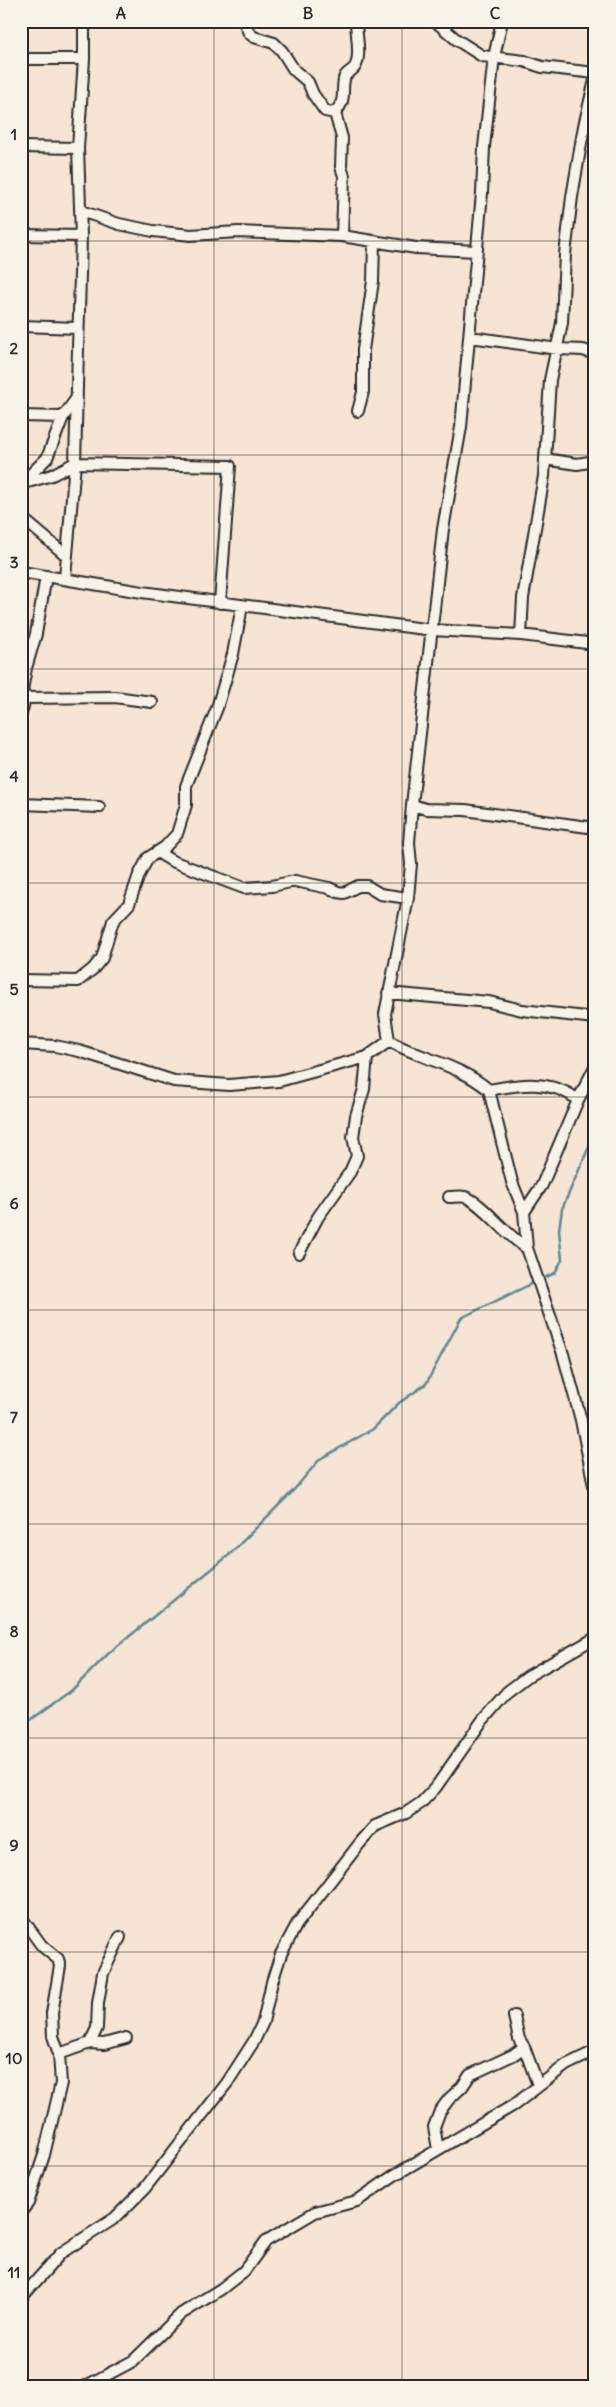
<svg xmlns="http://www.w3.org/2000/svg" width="616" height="2407" viewBox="0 0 616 2407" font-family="Delius,sans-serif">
<rect width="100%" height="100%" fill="#f6e4d5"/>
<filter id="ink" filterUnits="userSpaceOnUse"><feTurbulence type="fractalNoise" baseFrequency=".02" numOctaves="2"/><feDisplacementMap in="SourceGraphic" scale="10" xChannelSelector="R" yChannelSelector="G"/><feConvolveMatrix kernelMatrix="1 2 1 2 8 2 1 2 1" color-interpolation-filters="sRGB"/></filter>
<g filter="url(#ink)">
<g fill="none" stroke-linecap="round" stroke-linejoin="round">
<path stroke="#5d8996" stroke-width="2.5" d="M542,1279L555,1273L562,1260L559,1230L562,1209L595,1133
M21,1727L72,1690L109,1653L229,1555L292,1492L320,1459L373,1429L399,1403L426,1384L461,1318L535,1282"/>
<g stroke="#2b2b2b" stroke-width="14">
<path id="minor" d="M244,21L249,33L254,37L274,43L282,51L294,70L308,82L313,94L325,111L335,113
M435,21L457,40L482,56L524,61L542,67L595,73
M502,21L494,57L484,147L482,193L461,427L443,529L412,805L409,843L411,864L408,898L385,1014L389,1041C421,1059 460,1065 489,1090L512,1182L524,1212L527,1248L563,1354L581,1420L595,1491
M21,59H84
M21,147L78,148
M81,211L119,224L153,231L191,235L238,232L342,236L416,248L477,251
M21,235L81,236
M342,236L344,176L341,167L342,138L335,113C347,98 341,95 344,79C345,72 353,72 356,65C361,54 356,34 356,21
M21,326L78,328
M470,337L558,349L583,350L595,354
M358,411L363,392V350L373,281L374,243
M21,416L63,417
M545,459L577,464L595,461
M22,483L47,458L63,417L76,399
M21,484L52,475L75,463L230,466L220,603
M21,517L67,556
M21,572L142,592L432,630L521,635L595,644
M65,578L75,463L81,236L78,148L84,59V21
M521,635L523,598L544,476L550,380L562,323L565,254L572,197L584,126L595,80
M25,698L115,697L152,702
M21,714L25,698L22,690L26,668L36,634L46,576
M21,804L99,807
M412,805L426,809L465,810L595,828
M157,852L172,861L244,888L272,886L295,881L329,888L338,892L344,893L358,886H367L380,894L408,898
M21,980L78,981L93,969L102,958L113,921L129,904L139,875L148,858L165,847L177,834L186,805V786L217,708L233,654L242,606
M388,993L489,1002L522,1010L595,1018
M21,1044L55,1046L79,1051L174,1081L229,1085L279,1081L367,1057L389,1041
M489,1090C519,1084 552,1079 578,1100
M449,1197C454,1197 461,1196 465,1197C482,1202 507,1237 527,1248
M524,1212L542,1185L578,1100L595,1067
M299,1253L318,1217L350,1172L357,1156L353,1137L356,1116L364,1089L367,1057
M21,1917L42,1946L58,1959L60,1966L52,2013L53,2036L59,2054L61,2083L44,2155L28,2203L21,2212
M514,2016L519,2039L524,2047
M90,2043L97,2028L98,2003L103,1973L120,1937
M59,2054L90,2043L104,2044L126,2038
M438,2149L434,2127L440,2111L449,2099L462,2087L470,2075L513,2055L524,2047L538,2085
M21,2298L61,2253L115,2218L145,2188L227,2083L254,2041L263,2022L272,1982L281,1954L297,1924L360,1843L375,1826L406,1813L421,1803L436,1787L482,1721L507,1692L528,1676L595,1638
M86,2386L133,2361L181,2314L221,2289L244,2271L266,2241L315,2212L357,2201L393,2176L514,2105L566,2065L595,2051"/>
</g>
<use href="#minor" stroke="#f7f3e8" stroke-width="10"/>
</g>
</g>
<path fill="none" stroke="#2b2b2b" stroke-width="1" stroke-opacity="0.55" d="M214,21V2386M402,21V2386M21,241H595M21,455H595M21,669H595M21,883H595M21,1097H595M21,1310H595M21,1524H595M21,1738H595M21,1952H595M21,2166H595"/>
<rect width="616" height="2407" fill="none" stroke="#f7f3e8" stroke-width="55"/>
<rect x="28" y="28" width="560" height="2352" fill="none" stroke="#2b2b2b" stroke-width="2"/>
<g font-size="16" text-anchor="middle" font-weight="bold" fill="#2b2b2b">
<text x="121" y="19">A</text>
<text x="308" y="19">B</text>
<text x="495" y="19">C</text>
<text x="14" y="140">1</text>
<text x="14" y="354">2</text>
<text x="14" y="568">3</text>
<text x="14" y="782">4</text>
<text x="14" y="995">5</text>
<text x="14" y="1209">6</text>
<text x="14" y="1423">7</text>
<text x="14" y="1637">8</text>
<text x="14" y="1851">9</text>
<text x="14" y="2064">10</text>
<text x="14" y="2278">11</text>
</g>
</svg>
